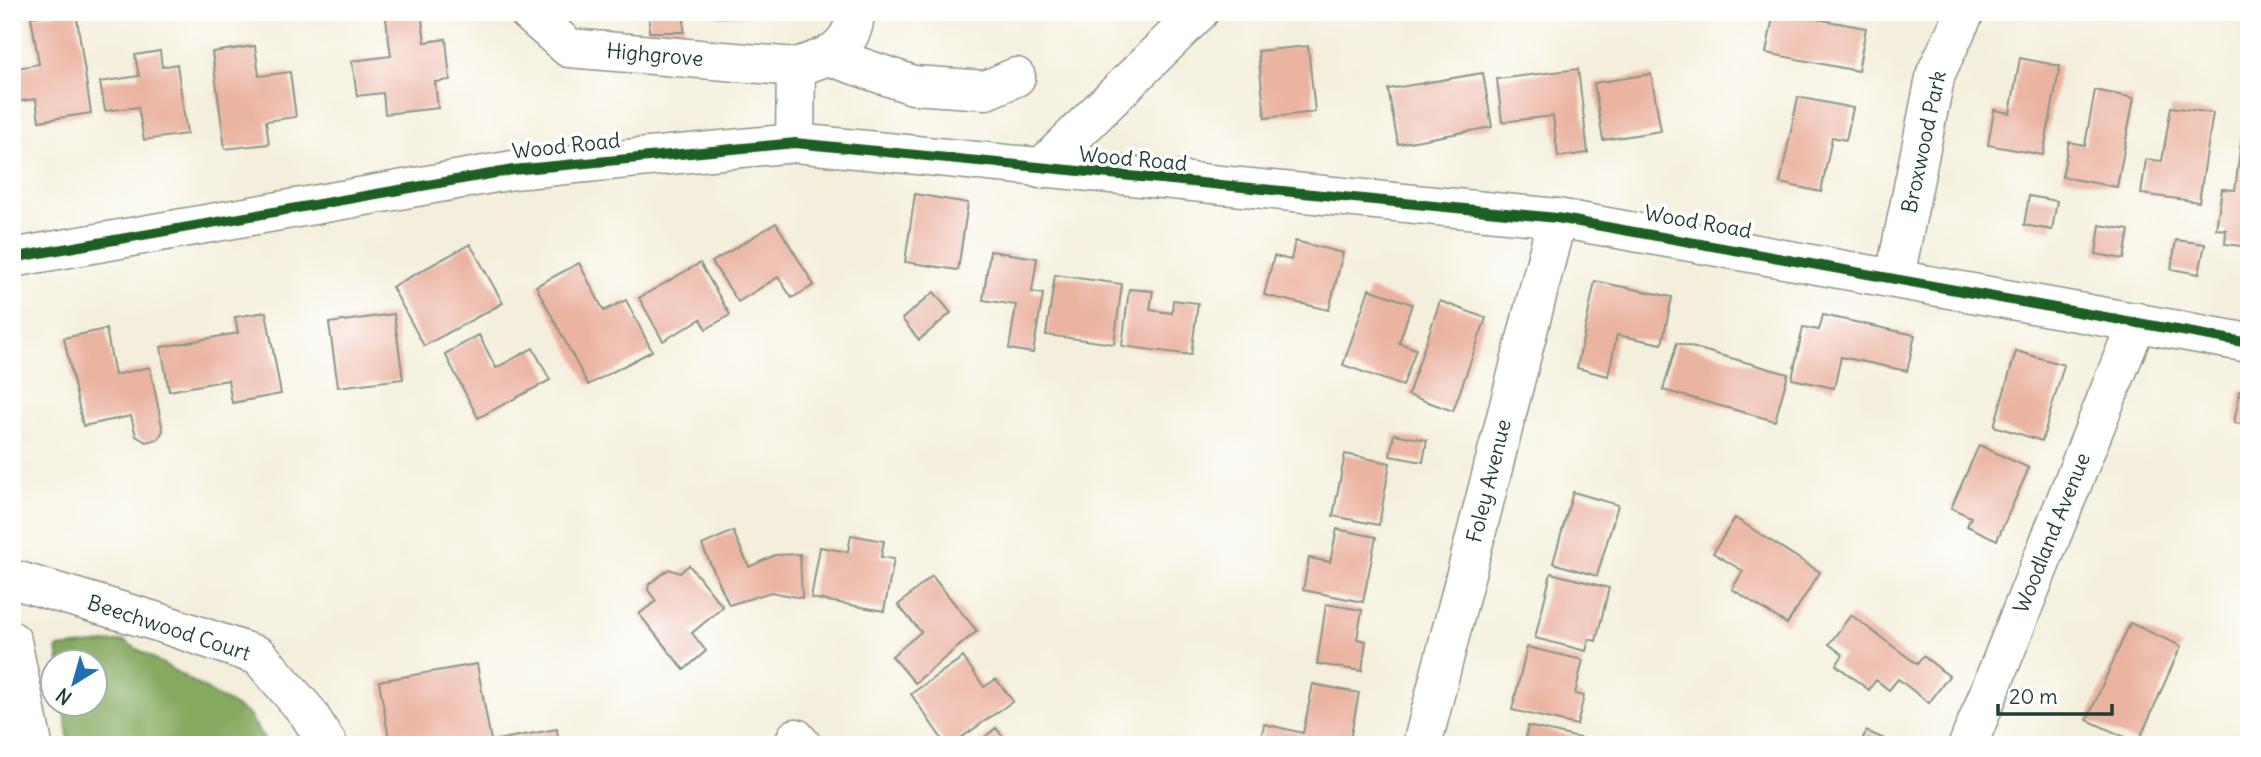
<svg xmlns="http://www.w3.org/2000/svg" width="2261" height="757" viewBox="0 0 2261 757" font-family="Delius,sans-serif">
<rect width="100%" height="100%" fill="#fff"/>
<filter id="ink" filterUnits="userSpaceOnUse"><feTurbulence type="fractalNoise" baseFrequency=".0143" numOctaves="2"/><feDisplacementMap in="SourceGraphic" scale="14" xChannelSelector="R" yChannelSelector="G"/><feConvolveMatrix kernelMatrix="1 2 1 2 8 2 1 2 1" color-interpolation-filters="sRGB"/></filter>
<filter id="wash" filterUnits="userSpaceOnUse"><feTurbulence type="fractalNoise" baseFrequency=".00686" numOctaves="4" result="noise"/><feDisplacementMap in="SourceGraphic" scale="28" xChannelSelector="R" yChannelSelector="G"/><feGaussianBlur stdDeviation="1.57" result="paint"/><feColorMatrix in="noise" values="0 0 0 0 0 0 0 0 0 0 0 0 0 0 0 0 0 1.4 0 .05"/><feComposite in="paint" operator="in"/></filter>
<g filter="url(#wash)">
<rect width="100%" height="100%" fill="#f4efdc"/>
<path fill="#86aa60" stroke="#52744a" stroke-width="2" d="M124,641L248,714L268,745H69L64,705L94,704V662H59L57,648Z"/>
<g id="blocks">
<path fill="#ebb4a1" d="M67,12H76L91,113L39,121L36,99L12,102V69L39,64L31,17Z
M385,12H421L425,42L446,39L450,80L435,82L438,108L385,114L383,93L357,96L352,61L391,56Z
M649,12H684V32H649Z
M718,12H769V14L718,17Z
M1774,12H1813L1811,18L1866,28L1858,71L1766,53Z
M255,46L259,76L290,72L296,117L266,121L269,144L225,149L212,52Z
M1308,46L1315,112L1265,118L1258,51Z
M160,51L162,67L177,64L187,134L144,140L138,107L105,111L100,82L139,76L135,55Z
M2020,58L2060,66L2043,155L1988,145L1994,110L2010,113Z
M1578,69L1588,153L1558,157L1553,116L1502,122L1497,79Z
M1483,73L1492,127L1398,144L1388,89Z
M1651,74L1661,131L1603,140L1594,83Z
M2095,90L2134,98L2117,187L2062,177L2069,142L2085,145Z
M1798,97L1853,108L1846,140L1832,137L1821,192L1780,183Z
M2171,107L2213,113L2199,202L2141,194L2146,159L2162,161Z
M2242,134L2249,135V247L2225,244L2226,230L2216,229L2222,189L2235,190Z
M915,194L968,203L958,270L905,262Z
M2029,196L2057,201L2052,230L2024,225Z
M776,223L814,285L792,298L778,277L738,302L712,262Z
M2100,225L2129,230L2124,259L2096,254Z
M2176,240L2205,244L2199,274L2171,269Z
M1295,241L1343,253L1329,310L1264,295L1274,256L1291,260Z
M470,244L503,303L424,346L392,287Z
M990,251L1037,258L1032,292L1043,294L1033,353L1009,349L1016,305L983,300Z
M579,263L604,311L626,300L652,351L588,385L536,286Z
M700,263L730,315L706,329L701,319L663,341L639,298Z
M1055,275L1122,284L1114,344L1046,335Z
M1595,281L1672,297L1662,344L1617,335L1608,376L1577,368Z
M1129,289L1153,291L1150,310L1172,313L1173,300L1198,303L1191,355L1122,346Z
M1369,289L1412,304L1399,343L1416,349L1403,386L1343,365Z
M934,292L951,313L919,340L902,319Z
M1440,301L1486,318L1453,411L1408,395Z
M266,312L281,394L232,403L228,380L169,391L161,347L238,333L235,317Z
M394,314L403,379L338,387L329,323Z
M1823,315L1915,335L1907,371L1841,357L1834,388L1792,379L1803,327L1819,330Z
M106,329L115,375L150,367L163,431L158,439L146,442L136,436L131,416L83,426L64,338Z
M479,335L496,368L533,348L550,380L478,418L445,354Z
M1677,343L1788,374L1775,421L1663,390Z
M2016,351L2064,365L2042,441L1994,426Z
M2240,391L2249,392V425L2234,423Z
M1394,434L1427,440L1423,462L1390,456Z
M1979,445L2029,468L1997,540L1967,526L1971,517L1951,508Z
M1345,454L1390,463L1379,525L1333,516Z
M1573,492L1618,505L1597,576L1553,563Z
M1735,518L1820,572L1787,624L1732,589L1743,571L1713,553Z
M1337,529L1376,537L1363,602L1303,590L1309,558L1330,562Z
M733,531L749,567L775,555L800,554L802,598L771,592L729,605L702,545Z
M851,535L884,541L881,557L894,559L884,611L811,598L820,547L848,552Z
M689,565L723,607L692,633L706,651L684,670L639,614L656,601L648,590L649,584L669,569L680,573Z
M1551,573L1609,588L1596,641L1589,639L1586,651L1535,638Z
M932,576L977,631L915,683L892,656L921,632L898,605Z
M1326,604L1362,610L1357,639L1366,641L1362,671L1317,664Z
M1851,615L1917,664L1923,656L1949,676L1929,703L1898,679L1889,690L1876,680L1869,690L1836,665L1843,655L1829,644Z
M2130,623L2181,646L2138,743L2087,720Z
M1527,647L1583,660L1575,694L1584,696L1577,725L1512,710Z
M963,657L984,687L996,679L1013,701L951,745H946L911,694Z
M477,664L491,741L557,729L559,745H390L379,681Z
M1313,684L1359,693L1349,745H1260L1264,724L1303,733Z
M1528,726L1596,742L1595,745H1524Z
M996,728L1010,745H975Z
M1866,731L1898,745H1860Z"/>
</g>
</g>
<g filter="url(#ink)">
<use href="#blocks" fill-opacity="0" stroke="#8a9688" stroke-width="2"/>
<g fill="none" stroke-linecap="round" stroke-linejoin="round">
<g stroke="#8a9688" stroke-width="41">
<path id="minor" d="M528,12L569,48L796,67
M831,57L913,85L986,90L1016,77
M795,143L796,67C825,58 854,49 855,12
M1040,169L1199,12
M1895,277L1936,73L1965,12
M12,579L161,623L259,656L308,713L328,745
M12,641L33,745
M796,738L802,745
M1422,745L1557,218
M1968,745L2137,322"/>
</g>
<g stroke="#8a9688" stroke-width="41">
<path id="tertiary" d="M12,258L513,170L795,143L1557,218L2249,343"/>
</g>
<use href="#minor" stroke="#fff" stroke-width="38"/>
<use href="#tertiary" stroke="#fff" stroke-width="38"/>
<g stroke="#fff" stroke-width="15">
<path id="cycleway" d="M12,258L513,170L795,143L1557,218L2249,343"/>
</g>
<use href="#cycleway" stroke="#1b5e20" stroke-width="10"/>
</g>
</g>
<g text-anchor="middle" stroke-width="7" stroke-linejoin="round" paint-order="stroke">
<g font-size="21" fill="#1f3d34" stroke="#fff">
<text transform="translate(655 55) rotate(5)" y="7">Highgrove</text>
<text transform="translate(1924 142) rotate(-78)" y="7">Broxwood Park</text>
<text transform="translate(566 146) rotate(-6)" y="7">Wood Road</text>
<text transform="translate(1133 159) rotate(5)" y="7">Wood Road</text>
<text transform="translate(1698 222) rotate(10)" y="7">Wood Road</text>
<text transform="translate(1489 481) rotate(-76)" y="7">Foley Avenue</text>
<text transform="translate(2052 533) rotate(-68)" y="7">Woodland Avenue</text>
<text transform="translate(169 628) rotate(18)" y="7">Beechwood Court</text>
</g>
</g>
<rect width="2261" height="757" fill="none" stroke="#fff" stroke-width="42"/>
<g transform="translate(74 683) rotate(217)"><circle r="33" fill="#ffffff" stroke="#a5b1ae" stroke-width="2"/>
<path d="M0-5L12 26L0 18L-12 26Z" fill="#1f6fb2"/>
<text y="-10" font-size="19" font-weight="bold" text-anchor="middle" fill="#1f3d34">N</text>
</g>
<path d="M1998 704v10h114v-10" fill="none" stroke="#1f3d34" stroke-width="3.5"/>
<text x="2009" y="704" font-size="21" fill="#1f3d34" stroke="#ffffff" stroke-width="5" paint-order="stroke">20 m</text>
</svg>
